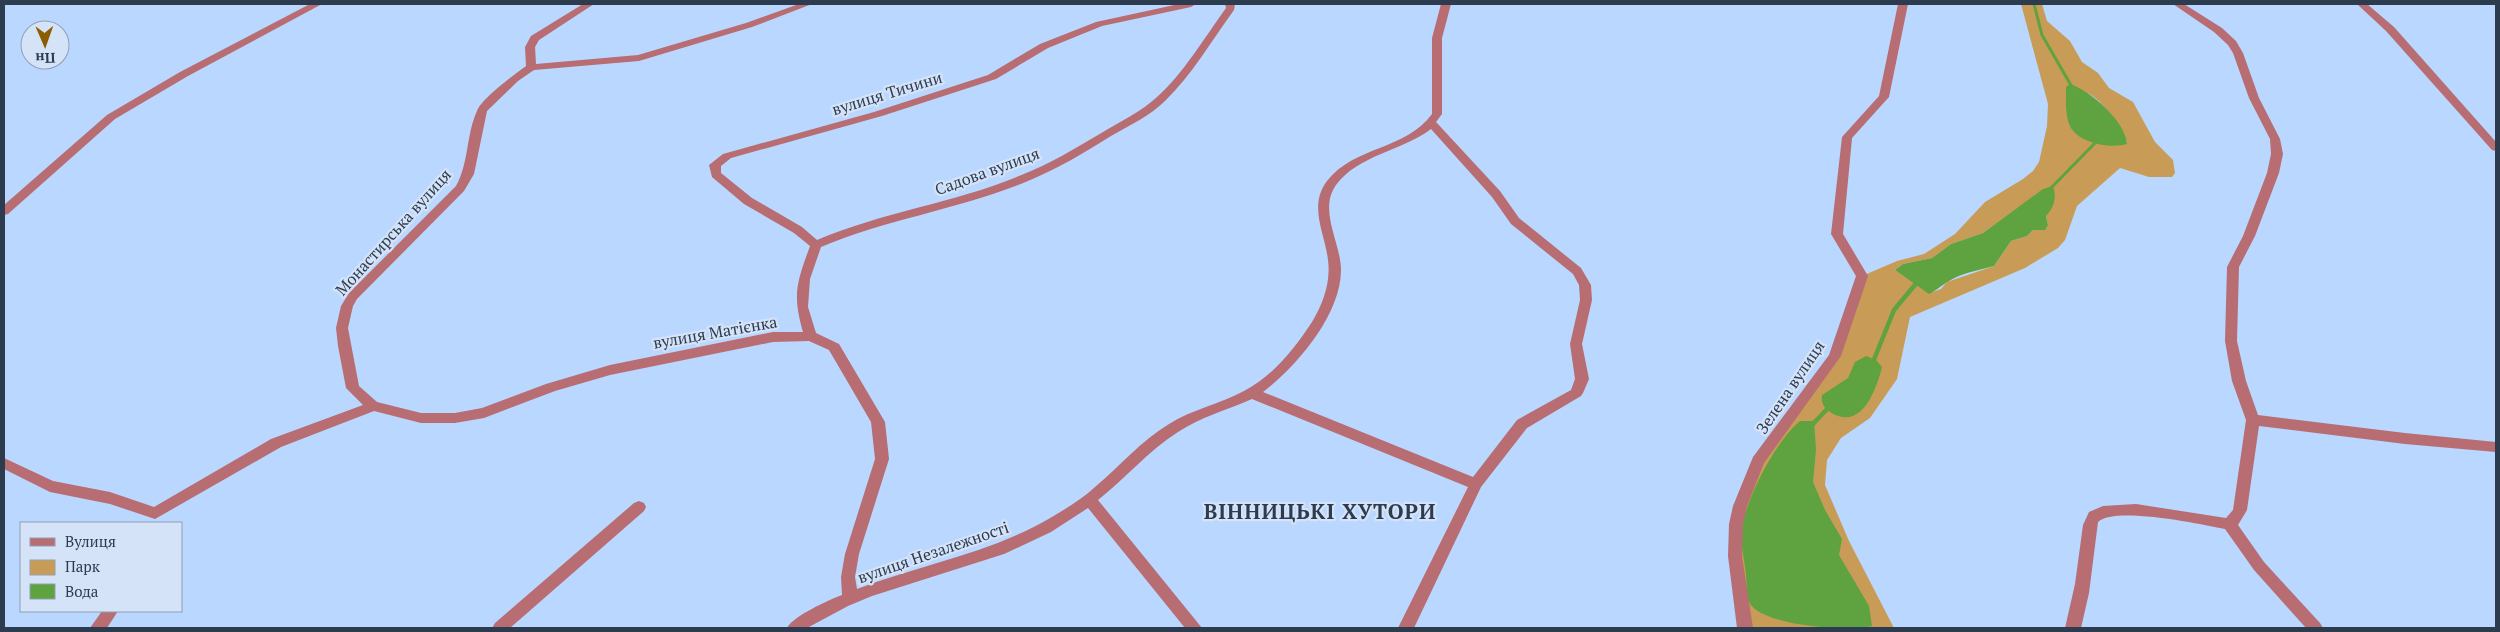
<svg xmlns="http://www.w3.org/2000/svg" width="2500" height="632" viewBox="0 0 2500 632" font-family="'PT Serif',serif">
<rect width="100%" height="100%" fill="#bad7ff"/>
<path fill="#c89c56" fill-rule="evenodd" d="M2021,4H2042L2047,21L2070,41L2082,62L2098,73L2109,88L2133,102L2155,142L2173,160L2175,173L2172,177H2149L2120,168L2077,206L2065,240L2058,248L2025,268L1910,317L1897,379L1870,418L1841,438L1827,460L1825,485L1849,541L1894,628H1745L1739,593L1746,489L1834,356L1862,276L1897,261L1924,254L1955,234L1985,202L2023,179L2033,171L2039,162L2047,126L2048,104ZM2066,87C2096,87 2115,118 2127,142C2114,153 2083,131 2070,124ZM2030,199L2046,216L2048,225L2033,230L2027,236L2011,241L1994,266L1947,282L1941,289L1929,293L1895,270L1903,264L1932,258L1951,244L1983,233Z"/>
<path fill="#5fa240" d="M2070,84C2090,90 2126,122 2127,144C2110,149 2078,143 2070,126C2065,115 2066,100 2066,87Z
M2053,186C2057,197 2054,208 2046,216L2048,225L2045,230H2033L2027,236L2011,241L1994,266C1979,270 1962,273 1949,281C1942,285 1937,290 1929,294L1895,270L1903,264L1932,258L1951,244L1983,233L2043,189Z
M1866,356L1876,360L1882,367C1876,391 1861,432 1830,412C1824,408 1821,403 1822,395L1848,378L1855,362Z
M1800,421H1814L1816,449L1813,482L1825,510L1842,539L1839,555L1869,606L1872,626C1849,632 1760,626 1749,602C1746,595 1747,583 1746,576C1745,561 1739,540 1742,526C1748,495 1776,441 1800,421Z"/>
<g fill="none" stroke-linecap="round" stroke-linejoin="round">
<path stroke="#5fa240" stroke-width="3" d="M2034,4L2042,35L2072,87
M2051,188L2095,143V138"/>
<path stroke="#5fa240" stroke-width="4.5" d="M1873,362L1894,310L1919,280
M1812,425L1830,406"/>
<path fill="#b76d71" fill-rule="evenodd" d="M310,4H322L188,76L115,119L8,214L4,215V205L107,115L180,72Z
M583,4H594L539,40L535,47L536,64L638,55L746,23L799,4H812L752,27L639,61L534,70L518,81L487,111L474,174L464,191L357,299L353,306L348,328L359,386L377,402L421,413H455L482,408L546,384L610,365L773,332H803C792,294 797,282 810,246L794,233L744,204L712,177L709,165L723,154L874,112L988,75L1040,44L1096,22L1179,4H1196L1191,7L1102,26L1048,48L996,79L882,116L731,158L721,166V173L752,198L802,227L817,240C882,212 954,203 1019,176C1048,165 1076,148 1103,132C1121,121 1141,112 1157,97C1183,74 1205,37 1226,8L1225,4H1235L1234,10C1212,40 1192,75 1165,101C1150,116 1130,125 1111,136C1084,153 1057,169 1028,181C961,209 887,219 821,247L810,279L808,307L816,333L839,344L885,422L889,459L859,554L855,577L857,589C922,564 991,553 1052,517C1067,508 1082,499 1095,487C1120,466 1141,441 1169,424C1193,409 1220,404 1244,391C1272,377 1295,348 1312,322C1323,304 1331,282 1328,260C1325,233 1308,206 1327,181C1354,146 1406,150 1432,114V38L1441,4H1451L1442,38V114L1436,122L1500,191L1519,218L1581,268L1591,285L1592,300L1582,344L1589,379L1583,393L1581,396L1527,428L1481,487L1414,628H1398L1468,487L1252,399C1227,410 1201,417 1178,432C1148,451 1126,478 1098,500L1202,628H1185L1088,508L1051,532L1004,554L872,596L848,606L807,628H787C793,616 829,600 842,595L841,577L845,554L875,459L871,422L829,350L809,341L773,342L610,375L555,391L484,418L455,423H421L374,411L281,447L155,519L110,504L50,492L4,469V458L53,481L110,492L154,507L271,439L363,405L346,388L338,346L336,328L341,306L349,293L456,186C469,163 466,135 477,111C481,99 515,74 526,66L525,47L531,36ZM1431,129L1492,197L1511,224L1573,274L1579,285L1580,300L1570,344L1575,379L1571,390L1517,420L1473,477L1263,392C1296,367 1341,315 1341,270C1341,243 1318,210 1336,185C1358,155 1402,151 1431,129Z
M1898,4H1908L1889,97L1852,138L1843,234L1868,276L1841,356L1764,463L1747,506L1743,524L1742,556L1753,628H1737L1728,556L1729,524L1733,506L1753,457L1829,355L1856,276L1831,234L1842,137L1879,96Z
M2173,4H2184L2222,28L2236,41L2243,53L2259,98L2280,139L2283,154L2279,173L2255,236L2239,267L2237,341L2246,381L2258,415L2405,433L2496,442V452L2405,444L2259,426L2247,510L2238,525L2264,562L2320,623L2323,628H2306L2254,570L2225,529C2200,524 2115,506 2098,522L2089,593L2081,628H2065L2075,584L2083,525L2089,512L2103,506L2136,504L2226,518L2233,510L2246,420L2232,381L2225,341L2227,267L2243,236L2267,173L2271,154L2270,139L2249,98L2233,53L2228,45L2214,32Z
M2357,4H2367L2394,27L2496,142V151L2492,150L2386,31Z
M639,501L644,503L646,507L644,511L510,628H492L495,623L634,503Z
M102,611H118L107,628H90Z"/>
</g>
<g text-anchor="middle" stroke-width="4.5" stroke-linejoin="round" paint-order="stroke">
<g font-size="16" fill="#2d3b4f" stroke="#d4e3f7">
<text transform="translate(887 93) rotate(-17)" y="6">вулиця Тичини</text>
<text transform="translate(987 171) rotate(-20)" y="6">Садова вулиця</text>
<text transform="translate(393 232) rotate(-48)" y="6">Монастирська вулиця</text>
<text transform="translate(715 332) rotate(-10)" y="6">вулиця Матієнка</text>
<text transform="translate(1790 387) rotate(-56)" y="6">Зелена вулиця</text>
<text transform="translate(933 552) rotate(-19)" y="6">вулиця Незалежності</text>
</g>
<g font-size="21" font-weight="bold" letter-spacing="1" fill="#2d3b4f" stroke="#d4e3f7">
<text x="1320" y="519">ВІННИЦЬКІ ХУТОРИ</text>
</g>
</g>
<rect width="2500" height="632" fill="none" stroke="#2d3b4f" stroke-width="10"/>
<rect x="20" y="522" width="162" height="90" fill="#d4e3f7" stroke="#91a0b4"/>
<rect x="30" y="538" width="25" height="8" fill="#b76d71" stroke="#91a0b4"/>
<text x="65" y="547" font-size="15" fill="#2d3b4f">Вулиця</text>
<rect x="30" y="560" width="25" height="15" fill="#c89c56" stroke="#91a0b4"/>
<text x="65" y="572" font-size="15" fill="#2d3b4f">Парк</text>
<rect x="30" y="584" width="25" height="15" fill="#5fa240" stroke="#91a0b4"/>
<text x="65" y="597" font-size="15" fill="#2d3b4f">Вода</text>
<g transform="translate(45 45) rotate(178)"><circle r="24" fill="#d4e3f7" stroke="#91a0b4"/>
<path d="M0-4L9 19L0 12L-9 19Z" fill="#8a5e00"/>
<text y="-8" font-size="14" font-weight="bold" text-anchor="middle" fill="#2d3b4f">Пн</text>
</g>
</svg>
